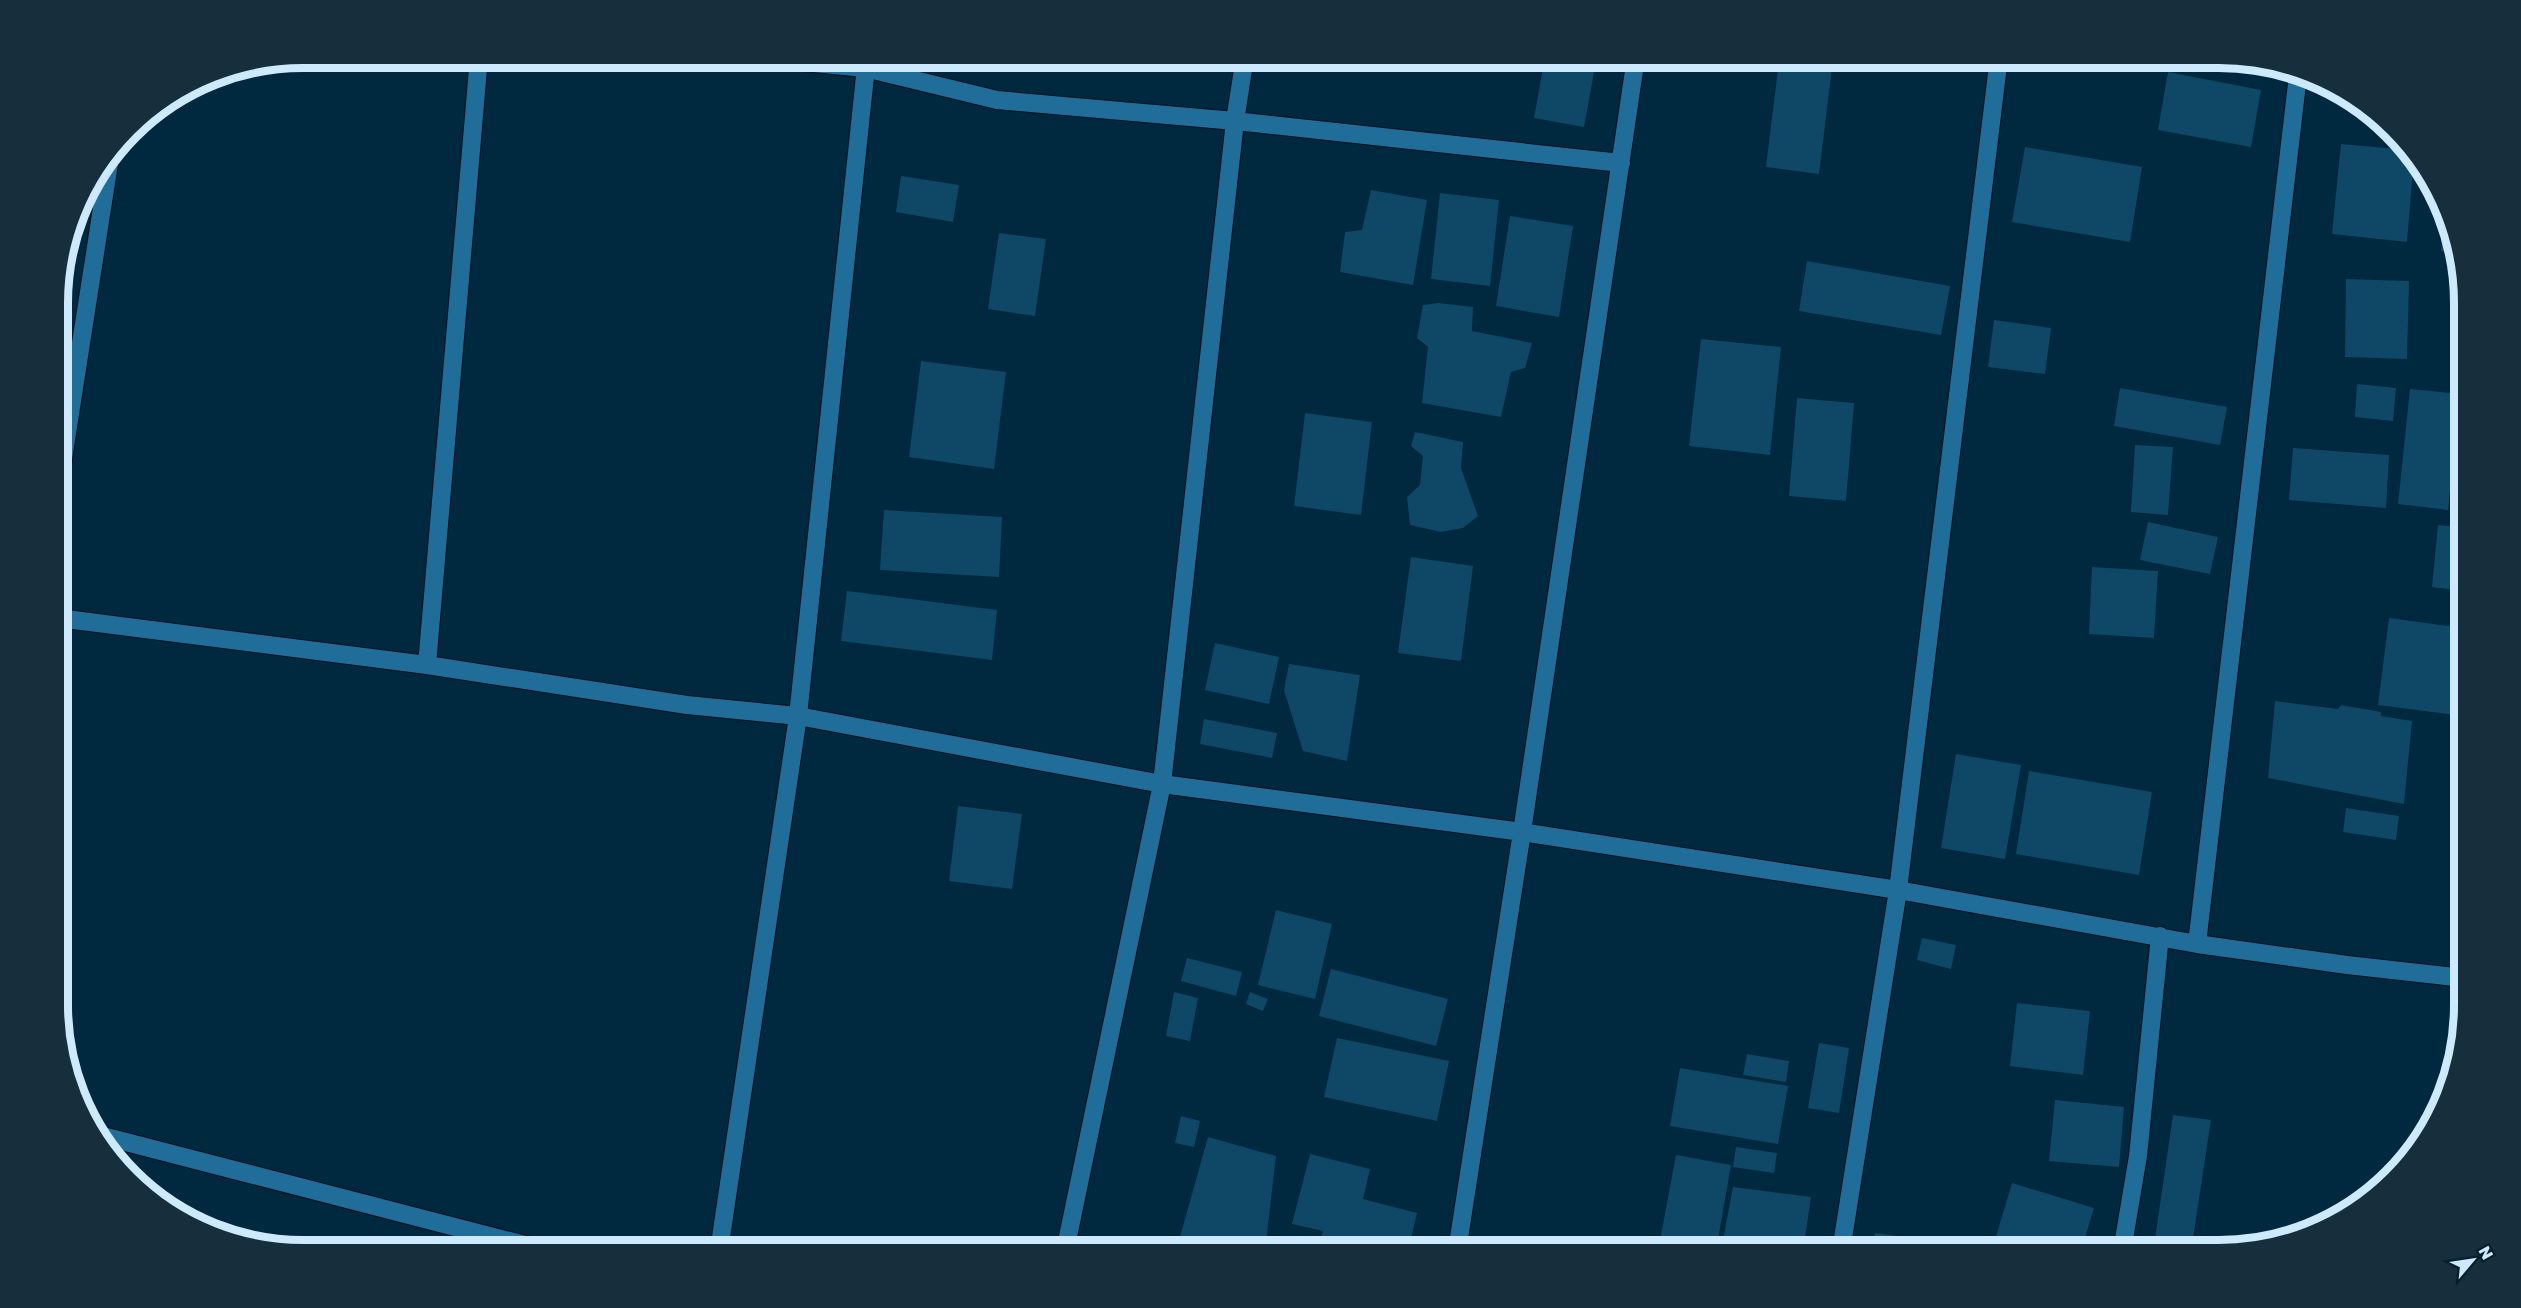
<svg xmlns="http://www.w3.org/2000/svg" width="2521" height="1308" viewBox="0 0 2521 1308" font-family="'Golos Text',sans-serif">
<rect width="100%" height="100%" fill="#00283f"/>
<path fill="#0f4767" d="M1409,57H1441V63Z
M1545,57H1579L1596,61L1584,127L1534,118Z
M1779,61L1832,68L1819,174L1766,167Z
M2168,72L2261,90L2251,147L2158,130Z
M2341,144L2409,150L2414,156L2407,242L2332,234Z
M2025,147L2142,167L2130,242L2012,222Z
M901,176L959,185L953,222L896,212Z
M1371,190L1427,200L1413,285L1340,272L1345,232L1362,230Z
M1440,193L1499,200L1490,286L1431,279Z
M1510,216L1573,226L1559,317L1496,306Z
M2444,224L2451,240L2456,253L2441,251Z
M999,233L1046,239L1035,316L988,309Z
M1807,261L1950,286L1941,335L1799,311Z
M2346,279L2409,281L2407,359L2345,357Z
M1438,303L1473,307L1472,331L1532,343L1525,368L1511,372L1501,417L1422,403L1428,347L1417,338L1423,305Z
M1994,320L2051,328L2045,374L1988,367Z
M1701,339L1781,347L1770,455L1689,446Z
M921,361L1006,372L994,469L909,457Z
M2357,384L2396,388L2393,421L2355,417Z
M2120,388L2227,407L2220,445L2114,426Z
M2410,389L2460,394L2448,510L2398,504Z
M1797,398L1854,403L1846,501L1789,496Z
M1305,413L1372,422L1361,515L1294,506Z
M1415,432L1463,442L1461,468L1478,516L1463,528L1441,532L1410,525L1407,497L1420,485L1423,456L1411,446Z
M2135,445L2173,447L2168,515L2131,512Z
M2293,448L2389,455L2386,508L2289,500Z
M884,510L1002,517L999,577L880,570Z
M2148,522L2218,537L2210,574L2140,560Z
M2438,525L2463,528V591L2432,587Z
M1411,557L1473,566L1461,661L1398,653Z
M2092,567L2158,571L2154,638L2089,634Z
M847,591L997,610L992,660L841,641Z
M2389,618L2463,628V716L2378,705Z
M1215,643L1279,657L1269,704L1205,690Z
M1289,664L1360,675L1347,761L1303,751L1284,690Z
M2275,701L2338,709L2341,705L2381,712V716L2412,721L2404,804L2268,778Z
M1204,719L1277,733L1272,758L1200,744Z
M1956,754L2021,765L2005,859L1941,848Z
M2029,771L2152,792L2139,875L2016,854Z
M958,806L1022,814L1012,889L949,881Z
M2346,808L2399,816L2396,840L2343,832Z
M1276,910L1332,924L1315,999L1258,985Z
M1922,938L1956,945L1951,969L1917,960Z
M1187,958L1242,972L1236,996L1181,981Z
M1331,969L1448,999L1436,1046L1319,1016Z
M1174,992L1198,998L1190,1041L1166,1036Z
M1250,992L1268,999L1263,1011L1246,1004Z
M2017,1003L2090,1011L2083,1075L2010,1066Z
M1337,1038L1449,1061L1437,1121L1324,1097Z
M1819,1043L1849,1048L1839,1113L1808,1108Z
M1747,1054L1789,1061L1786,1082L1743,1075Z
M1680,1068L1788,1086L1778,1144L1670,1126Z
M2055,1100L2124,1107L2119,1167L2049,1161Z
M2173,1115L2211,1120L2192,1245L2155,1239Z
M1181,1116L1200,1121L1194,1147L1175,1143Z
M1208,1137L1276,1156L1265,1251H1233L1180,1237Z
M1736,1147L1777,1153L1774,1173L1733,1167Z
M1310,1154L1370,1169L1363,1199L1417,1213L1408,1251H1318L1323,1231L1292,1224Z
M1676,1155L1731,1165L1716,1251H1658Z
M2012,1183L2094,1208L2081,1251H2028L1995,1240Z
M1733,1187L1811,1197L1803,1251H1721Z
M1875,1233L1904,1237L1901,1251H1871Z"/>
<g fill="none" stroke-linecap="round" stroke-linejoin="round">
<g stroke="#00101e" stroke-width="20">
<path id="minor" d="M751,57L865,68L997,100L1235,121L1621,163
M58,491L110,157
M58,618L427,665L687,705L798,716L1162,784L1522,832L1898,890L2197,944L2347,965L2464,978
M427,665L479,57
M2197,944L2298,75
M95,1134L548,1251
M719,1251L798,716L867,57
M1065,1251L1162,784L1235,121L1245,57
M1457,1251L1522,832L1636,57
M1841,1251L1898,890L1999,57
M2122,1251L2138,1156L2160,936"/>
</g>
<use href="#minor" stroke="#206d9a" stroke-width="18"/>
</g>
<path d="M0 0H2521V1308H0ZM303 68H2219A235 235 0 0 1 2454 303V1005A235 235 0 0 1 2219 1240H303A235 235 0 0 1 68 1005V303A235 235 0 0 1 303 68Z" fill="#172e3d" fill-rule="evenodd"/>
<path fill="none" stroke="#cde9fd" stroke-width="8" d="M303 68H2219A235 235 0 0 1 2454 303V1005A235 235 0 0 1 2219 1240H303A235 235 0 0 1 68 1005V303A235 235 0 0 1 303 68Z"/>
<g transform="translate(2473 1260) rotate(61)" stroke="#071e2c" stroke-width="4.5" paint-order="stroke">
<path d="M0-4.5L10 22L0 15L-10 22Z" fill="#cde9fd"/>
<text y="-9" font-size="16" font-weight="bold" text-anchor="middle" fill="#cde9fd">N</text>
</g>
</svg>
